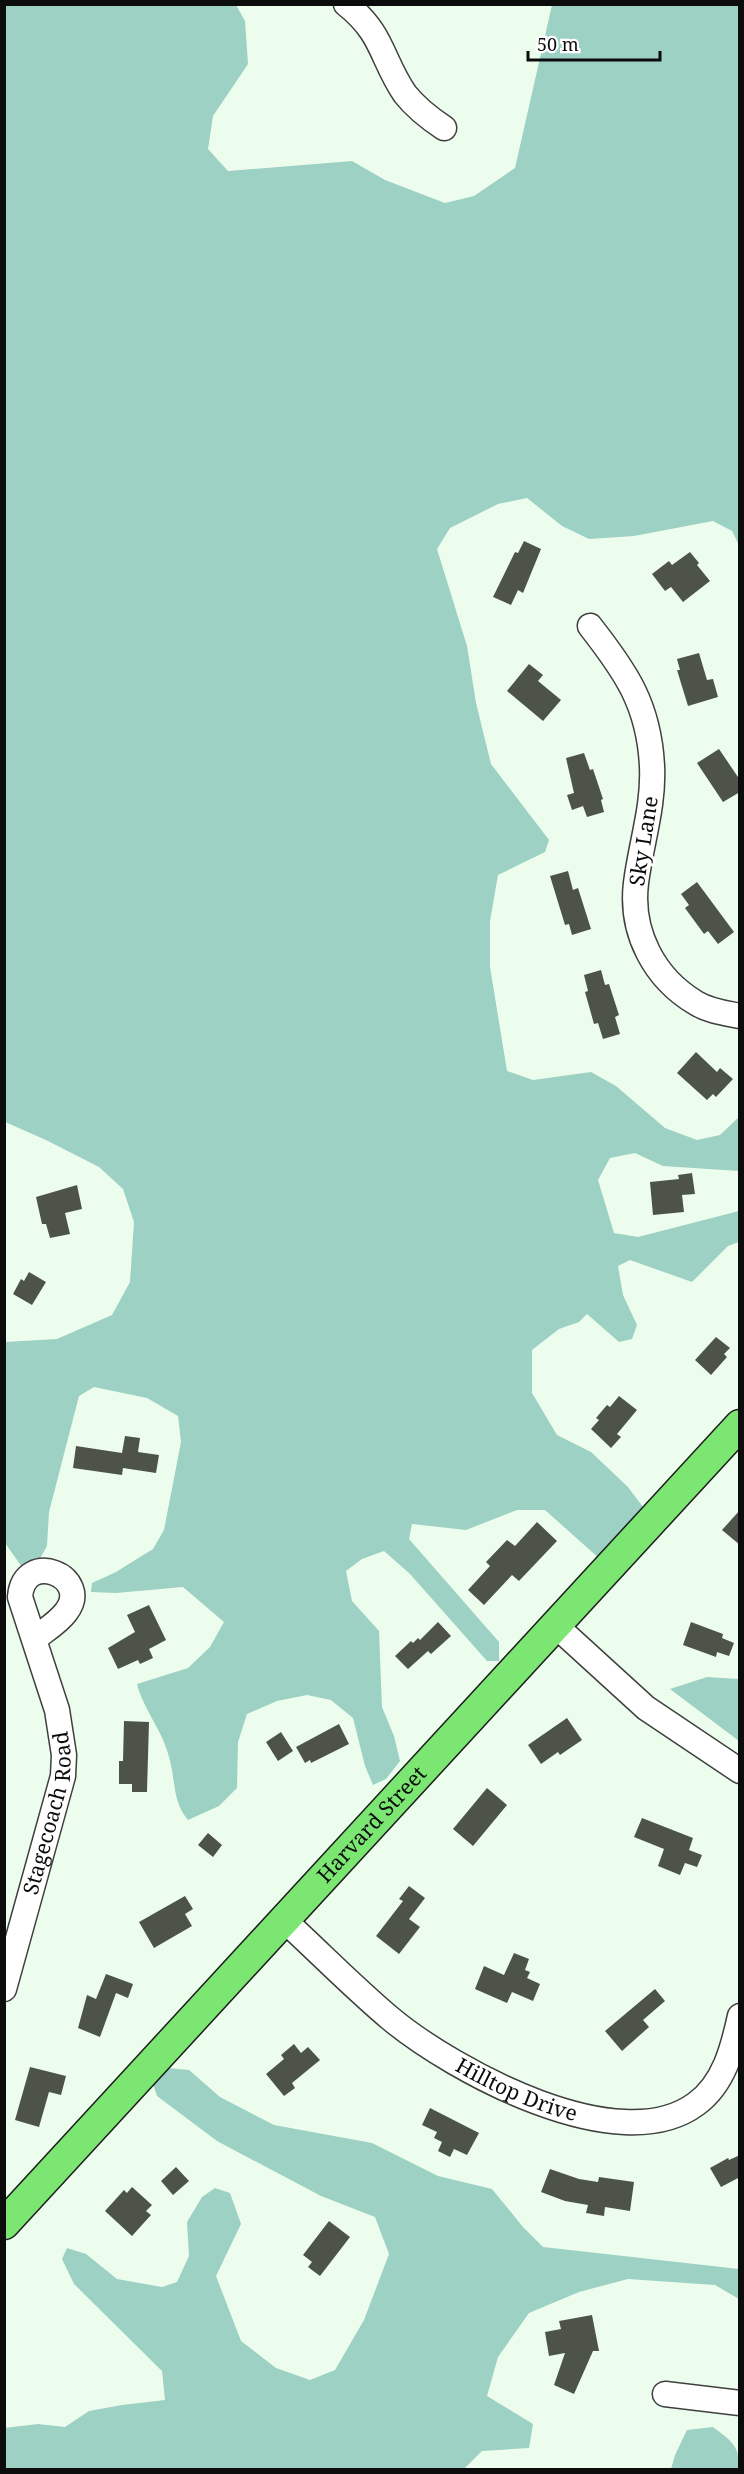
<svg xmlns="http://www.w3.org/2000/svg" width="744" height="2474" viewBox="0 0 744 2474" font-family="'Noto Serif',serif">
<rect width="100%" height="100%" fill="#edfded"/>
<path fill="#9cd1c3" d="M4,5H236L245,21L248,64L213,116L208,149L228,171L352,161L385,180L445,203L474,196L515,168L552,5H739V545L732,531L713,521L634,536L589,539L562,526L527,498L498,504L450,528L437,549L467,646L476,703L491,764L549,840L545,852L498,875L490,921V967L507,1071L533,1080L591,1072L616,1086L665,1128L697,1140L720,1135L739,1117V1171L663,1166L635,1153L610,1158L598,1180L614,1233L638,1237L739,1211V1242L728,1246L692,1282L630,1260L618,1266L623,1295L637,1325L632,1339L619,1342L587,1314L579,1322L559,1329L532,1350V1393L557,1435L591,1452L628,1487L646,1511L601,1560L545,1510H517L466,1530L412,1524L409,1539L499,1642V1661H487L410,1574L384,1551L362,1559L346,1571L352,1601L379,1631L382,1707L394,1736L400,1761L386,1779L373,1785L365,1766L353,1718L331,1700L307,1695L277,1701L247,1714L238,1742L237,1788L219,1806L188,1820C172,1801 176,1781 169,1757C162,1729 144,1711 137,1684L188,1668L210,1647L224,1622L183,1587L116,1593L91,1592L92,1583L116,1572L153,1549L164,1530L181,1442L178,1416L147,1398L94,1387L79,1396L49,1512L47,1546L34,1569L22,1567L5,1543V1342L57,1339L112,1315L130,1282L134,1222L123,1189L99,1167L46,1140L5,1122Z
M707,1677L739,1679V1741L670,1689Z
M168,2068L189,2070L220,2097L274,2125L372,2143L438,2176L492,2189L523,2227L543,2247L739,2269V2299L715,2285L628,2279L579,2292L529,2313L498,2357L487,2396L533,2424L529,2448L482,2451L464,2469H5L4,2428L38,2424L65,2427L89,2411L122,2405L165,2400L162,2371L74,2284L62,2259L67,2248L86,2254L117,2279L162,2287L177,2282L189,2256L187,2222L202,2197L215,2188L230,2193L241,2224L216,2276L241,2341L276,2368L310,2380L335,2370L364,2320L389,2254L375,2217L321,2196L217,2141L157,2096L152,2081Z
M713,2427C731,2441 740,2445 739,2469H671L675,2455L687,2430Z"/>
<path fill="#4e534a" d="M524,541L541,549L523,593L518,590L511,605L493,597L515,552L518,553Z
M690,552L699,563L697,565L710,581L683,602L671,587L665,591L652,574L669,561L672,565Z
M699,653L707,680L713,679L718,697L688,706L677,670H680L677,659Z
M529,664L543,675L538,681L561,700L543,721L507,691Z
M719,749L740,780V792L723,802L697,763Z
M584,753L590,770L593,769L603,799L601,800L604,812L587,817L583,806L572,810L567,795L574,793L566,758Z
M568,871L573,890L578,888L591,929L572,935L569,924L565,925L550,876Z
M697,882L734,932L718,944L708,931L704,934L685,908L689,905L681,894Z
M601,970L605,985L609,984L619,1015L615,1017L620,1034L603,1039L598,1023L594,1024L585,992L588,991L584,975Z
M696,1052L717,1072L720,1068L733,1079L716,1097L713,1094L707,1100L677,1073Z
M692,1173L695,1194L682,1195L684,1212L653,1215L650,1182L679,1179L678,1175Z
M77,1185L82,1209L65,1213L70,1234L50,1238L46,1224H42L36,1197Z
M29,1272L46,1282L32,1305L13,1294L21,1279L24,1281Z
M716,1337L730,1348L724,1354L727,1357L711,1375L695,1360Z
M619,1396L637,1410L617,1434L621,1437L611,1448L591,1429L599,1420L596,1418L607,1405L610,1407Z
M125,1436L140,1438L138,1452L159,1455L156,1473L123,1468L122,1475L73,1468L76,1446L122,1453Z
M740,1510V1545L722,1530Z
M537,1522L557,1541L519,1581L512,1575L484,1605L468,1590L490,1566L486,1562L507,1540L515,1546Z
M149,1605L166,1640L149,1649L153,1658L140,1664L138,1660L118,1669L108,1648L135,1632L127,1615Z
M438,1622L451,1636L431,1654L428,1651L408,1669L395,1656L411,1641L413,1643L418,1638L420,1640Z
M691,1622L723,1634L722,1638L734,1643L729,1656L717,1652L716,1657L683,1645Z
M567,1718L582,1740L560,1755L558,1752L541,1764L528,1745Z
M124,1721L149,1722L147,1792H132V1784H119V1761H123Z
M339,1724L349,1744L311,1763L310,1760L305,1763L296,1747Z
M281,1732L293,1751L278,1761L266,1742Z
M487,1788L507,1805L473,1846L453,1829Z
M642,1818L693,1838L689,1850L702,1855L697,1867L685,1863L680,1875L658,1866L664,1849L634,1837Z
M208,1833L222,1845L213,1857L198,1845Z
M409,1886L425,1898L409,1919L420,1927L399,1954L376,1936L403,1901L399,1899Z
M185,1896L193,1909L185,1914L192,1926L154,1948L139,1922Z
M514,1953L529,1959L525,1970L530,1972L527,1978L540,1984L533,2001L512,1992L507,2003L475,1989L484,1966L504,1975Z
M106,1974L133,1984L128,1998L116,1993L100,2037L78,2028L87,1995L96,1999Z
M655,1989L665,2001L643,2020L649,2027L622,2051L605,2031Z
M294,2044L301,2053L308,2047L320,2060L292,2083L295,2088L284,2096L266,2074L284,2059L281,2055Z
M30,2067L66,2076L61,2095L49,2092L39,2127L15,2120Z
M430,2108L479,2133L467,2155L454,2149L450,2157L438,2151L442,2142L434,2138L437,2132L422,2125Z
M740,2155V2177L721,2187L710,2168L728,2158L729,2160Z
M176,2167L189,2181L173,2195L161,2181Z
M550,2169L579,2179L598,2182L599,2177L634,2182L630,2211L605,2207L604,2216L586,2213L588,2205L565,2201L541,2192Z
M132,2187L152,2205L146,2211L151,2215L132,2236L105,2211L124,2190L127,2193Z
M329,2221L350,2237L320,2276L308,2267L312,2262L303,2255Z
M592,2315L599,2351H593L574,2394L554,2385L565,2353L549,2356L545,2332L561,2329L559,2321Z"/>
<g fill="none" stroke-linecap="round" stroke-linejoin="round">
<g stroke="#3f3f3f" stroke-width="27">
<g id="minor">
<path d="M346,4C384,34 381,59 405,94C416,108 429,118 444,128"/>
<path d="M590,626C626,672 649,705 652,766C654,807 641,843 636,883C630,932 654,978 696,1003C709,1011 725,1013 740,1016"/>
<path d="M555,1625L646,1708L740,1771"/>
<path id="s1" d="M284,1920C320,1953 354,1988 391,2019C454,2071 619,2161 696,2104C724,2084 733,2048 740,2016"/>
<path id="s2" d="M4,1989L63,1776L64,1755L57,1710L20,1597C24,1548 93,1577 66,1612C58,1623 44,1631 34,1639"/>
<path d="M665,2394L740,2403"/>
</g>
</g>
<g stroke="#1d1d1d" stroke-width="33">
<g id="major">
<path id="s3" d="M4,2224L740,1425"/>
</g>
</g>
<use href="#minor" stroke="#fff" stroke-width="24"/>
<use href="#major" stroke="#7be772" stroke-width="30"/>
</g>
<g text-anchor="middle" stroke-width="6" stroke-linejoin="round" paint-order="stroke">
<g font-size="21" fill="#0c0c0c" stroke="#fff">
<text transform="translate(644 841) rotate(-81)" y="7">Sky Lane</text>
<text dy="7" stroke="none"><textPath href="#s2" startOffset="182">Stagecoach Road</textPath></text>
<text dy="7" stroke="none"><textPath href="#s3" startOffset="543">Harvard Street</textPath></text>
<text dy="7" stroke="none"><textPath href="#s1" startOffset="291">Hilltop Drive</textPath></text>
</g>
</g>
<rect width="744" height="2474" fill="none" stroke="#0c0c0c" stroke-width="12"/>
<path d="M528 51v9h132v-9" fill="none" stroke="#0c0c0c" stroke-width="3"/>
<text x="537" y="51" font-size="18" fill="#0c0c0c" stroke="#ffffff" stroke-width="4.5" paint-order="stroke">50 m</text>
</svg>
